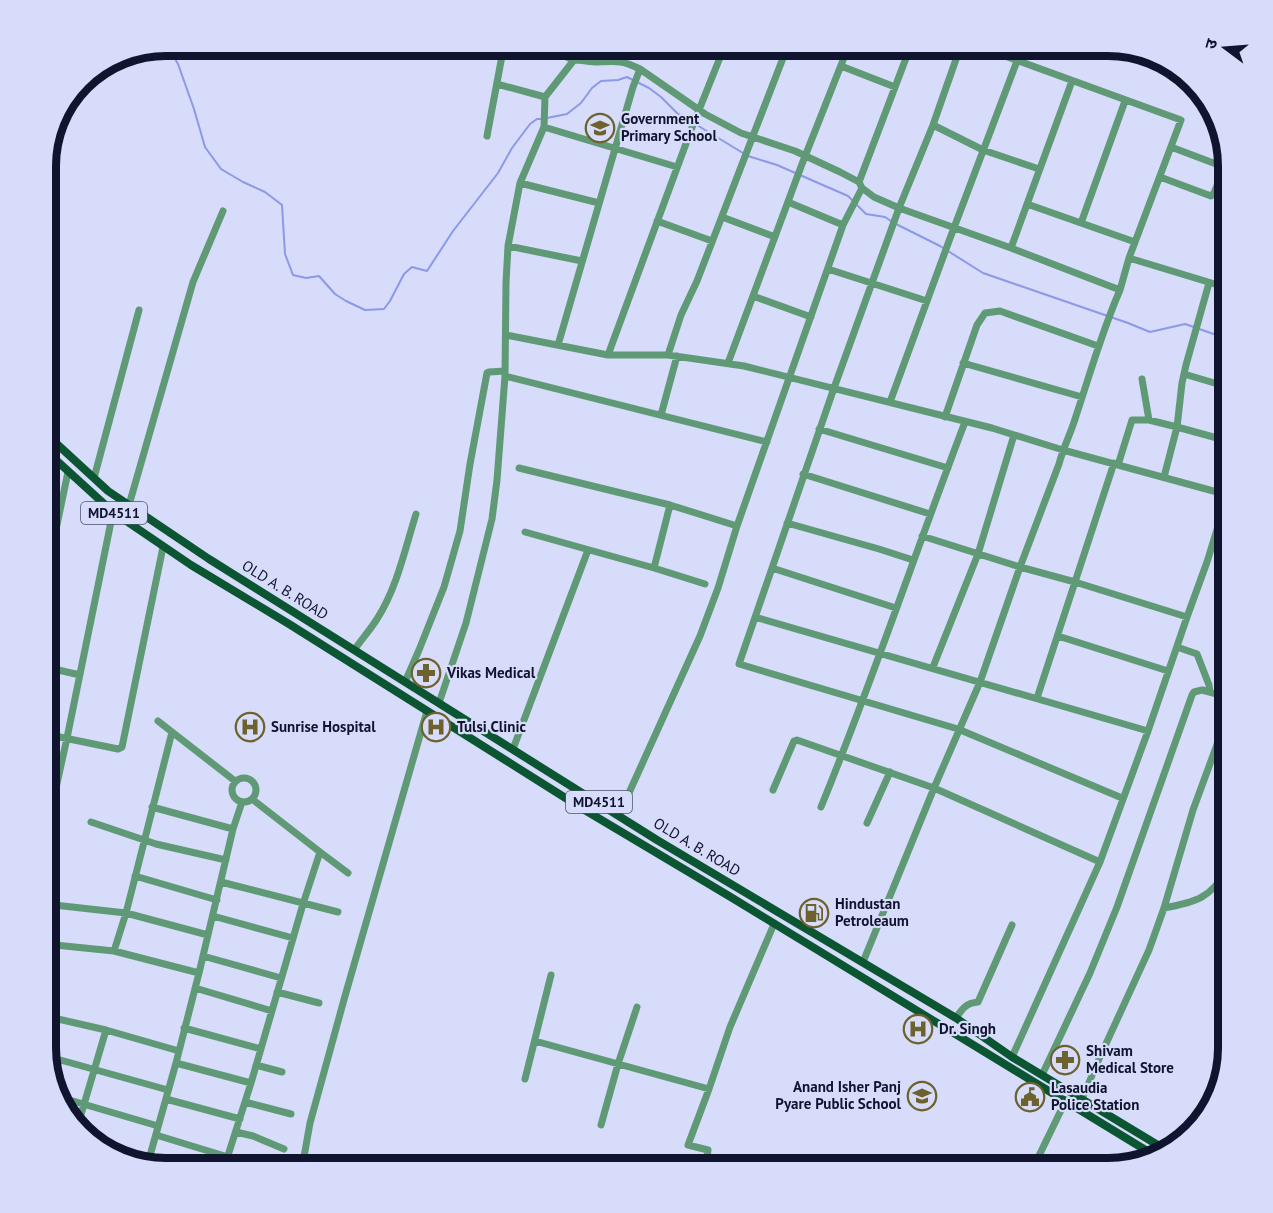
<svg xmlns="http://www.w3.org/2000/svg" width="1273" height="1213" viewBox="0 0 1273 1213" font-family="'PT Sans','Noto Sans Devanagari',sans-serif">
<rect width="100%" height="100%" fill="#d6dcf9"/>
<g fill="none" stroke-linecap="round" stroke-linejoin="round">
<path stroke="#8c98e8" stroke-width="2" d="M167,45L178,64L194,109L205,147L221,169L243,182L265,192L282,205L285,254L293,275L306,278L319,276L335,294L346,301L365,310L384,309L390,301L404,274L412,267L427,271L453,231L498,173L512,148L530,124L537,119H542
M547,118L567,114L581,103L592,88L601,81L618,80L627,77L649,88L661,97L677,113L743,153
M748,156L777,165L848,196L853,201
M857,205L866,214L885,217L891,221
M896,224L940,246L983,273L1128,323L1150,332L1185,324L1228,339"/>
<path stroke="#609976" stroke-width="7" d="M501,45H519
M537,45L574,60
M961,45L933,125L899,208L834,388L739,664L958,729L1122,798
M975,45L1181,120L1129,258
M597,62L603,45
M841,66L895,87
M497,84L545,97
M933,125L983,150L1039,169
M544,127L677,167
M487,136L504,45
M1171,147L1224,167
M1160,177L1211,196L1214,193L1228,158
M859,182L911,45
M520,183L599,203
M1027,204L1135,242
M722,217L775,237
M657,221L712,241
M1081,223L1125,101
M843,225L862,188
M508,246L582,261
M1011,248L1072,81
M828,269L927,301
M1120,290L1129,258L1228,288
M753,296L811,317
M506,335L608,355H668L744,366L992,428L1063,450L1228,495
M558,345L633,87L640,69
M608,355L691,130L725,45
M668,355L681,315L697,281L788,45
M728,363L802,164L849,45
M963,363L1082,397
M1184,374L1228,387
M505,376L767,442
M1142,379L1149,420
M890,402L949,241L1017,61
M661,415L677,356
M945,417L977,325L985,313L1000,311L1098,346
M819,429L948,468
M1114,463L1075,582L1187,617
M1118,465L1132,420H1149L1177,427L1182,383L1186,365L1209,283
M519,468L670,505
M803,474L930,514
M1164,477L1177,427L1228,441
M94,478L139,310
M129,505L193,282L223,211
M787,523L879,549L913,560
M737,526L843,225L788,202
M525,532L654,568
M1216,535H1228
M922,536L1020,567L1075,582L1037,698
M772,568L896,608
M45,582L68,472
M755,617L1148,731
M1058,636L1168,671
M1177,647L1197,654L1209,685L1210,692
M355,649C362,639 370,630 377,619C397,588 405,549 416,514
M45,667L80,675
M933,667L978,554L1014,435
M405,682L419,650L444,587L460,531L470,464L487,373L489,372L505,371
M439,703L466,623L492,519L497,480L505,376L506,283L508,246L520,183L544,127L545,97L574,60C582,60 590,62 598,62C617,61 622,60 640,69L705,114L741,133L795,151L840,172L859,182L862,188L874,197L899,208L1011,248L1120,290C1102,331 1090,374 1076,416C1071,433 1063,448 1059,464L1020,567L980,682L934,788L863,962
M158,721L172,732
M45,734L118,749L122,747L163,547
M513,749L588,550
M232 790a12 12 0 1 1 24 0a12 12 0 1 1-24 0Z
M773,790L794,741L797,740L934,788L1100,862
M152,807L233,829
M821,807C873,680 916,550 965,422
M619,815L700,636L718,588L737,526L670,505L654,568L705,584
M91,822L156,844L226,860
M867,823L890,772
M45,838L67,738L113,512
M320,852L348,873
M135,876L217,900
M221,882L338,912
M45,904L126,913L208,935
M1164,908C1197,902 1210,898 1228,869
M213,916L293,938
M45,944L114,951L199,973L233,829L242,802
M114,951L126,913L172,732L235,781
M203,956L281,978
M195,988L272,1011
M277,992L319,1003
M45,1016L106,1030L77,1128
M956,1018C962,1009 966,1003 978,1002L1012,925
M184,1028L261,1049
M106,1030L179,1051
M535,1041L709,1089
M46,1056L168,1090
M1012,1057L1100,862L1148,731L1187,617L1207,562L1228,494
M176,1063L251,1083
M256,1065L282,1072
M1042,1075L1090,973L1117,907L1192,695L1194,692L1202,690L1228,697
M525,1079L551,975
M56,1096L158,1126
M166,1099L240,1119
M1082,1099L1099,1059L1149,950L1164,908L1193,810L1222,731L1228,722
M245,1102L291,1114
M601,1125L618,1064L637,1007
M236,1132L253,1136L284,1149
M156,1135L228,1157
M101,1147L149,1159
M707,1157L708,1150L688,1145L709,1089L730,1027L774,924
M1134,1163L1143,1148
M181,1168L149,1159L176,1063L199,973
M224,1168L251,1083L303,904L320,852L252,799
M302,1168L310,1123L345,996L427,711
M1033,1168L1066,1100"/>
<path stroke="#0c5532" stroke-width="8" d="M45,433L108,491L209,559L657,840L956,1018L1012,1057L1166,1150
M45,450L113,512L191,565L289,624L583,809L729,896L1157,1157"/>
</g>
<defs>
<g id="school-ring" transform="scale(1.5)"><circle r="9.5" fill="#d6dcf9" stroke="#6d612e" stroke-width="1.5"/><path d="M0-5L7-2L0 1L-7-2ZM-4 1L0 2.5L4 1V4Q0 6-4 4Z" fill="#6d612e"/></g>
<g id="pharmacy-ring" transform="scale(1.5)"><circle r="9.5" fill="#d6dcf9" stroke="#6d612e" stroke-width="1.5"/><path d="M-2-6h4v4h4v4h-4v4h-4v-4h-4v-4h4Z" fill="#6d612e"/></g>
<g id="hospital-ring" transform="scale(1.5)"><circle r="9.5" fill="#d6dcf9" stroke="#6d612e" stroke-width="1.5"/><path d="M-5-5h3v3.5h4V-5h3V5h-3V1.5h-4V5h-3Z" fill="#6d612e"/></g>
<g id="fuel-ring" transform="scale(1.5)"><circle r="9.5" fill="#d6dcf9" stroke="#6d612e" stroke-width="1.5"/><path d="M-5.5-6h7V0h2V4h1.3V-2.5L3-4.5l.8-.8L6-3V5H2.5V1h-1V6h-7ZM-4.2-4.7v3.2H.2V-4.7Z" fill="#6d612e"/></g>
<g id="civic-ring" transform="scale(1.5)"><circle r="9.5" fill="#d6dcf9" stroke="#6d612e" stroke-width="1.5"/><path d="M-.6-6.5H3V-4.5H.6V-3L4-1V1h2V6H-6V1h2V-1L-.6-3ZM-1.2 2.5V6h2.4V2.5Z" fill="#6d612e"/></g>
</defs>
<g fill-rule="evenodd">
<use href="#school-ring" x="600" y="128"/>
<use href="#pharmacy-ring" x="426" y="673"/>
<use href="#hospital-ring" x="250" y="727"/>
<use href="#hospital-ring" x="436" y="727"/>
<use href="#fuel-ring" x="814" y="913"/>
<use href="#hospital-ring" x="918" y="1029"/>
<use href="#pharmacy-ring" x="1065" y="1060"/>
<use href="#school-ring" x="922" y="1096"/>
<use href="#civic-ring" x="1030" y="1097"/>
</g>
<g text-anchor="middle" stroke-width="4.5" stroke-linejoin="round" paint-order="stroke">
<g fill="#d6dcf9" stroke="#4c506b" stroke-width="1.5">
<rect x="81" y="502" width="66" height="22" rx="4.5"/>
<rect x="566" y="791" width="66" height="22" rx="4.5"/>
</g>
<g font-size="14" font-weight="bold" fill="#11142e">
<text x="114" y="518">MD4511</text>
<text x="599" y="807">MD4511</text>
</g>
<g font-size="15" font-weight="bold" fill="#11142e" stroke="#d6dcf9" text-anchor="start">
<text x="621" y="124">Government<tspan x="621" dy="17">Primary School</tspan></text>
<text x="447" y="678">Vikas Medical</text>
<text x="271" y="732">Sunrise Hospital</text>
<text x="457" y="732">Tulsi Clinic</text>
<text x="835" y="909">Hindustan<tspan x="835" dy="17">Petroleaum</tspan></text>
<text x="939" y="1034">Dr. Singh</text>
<text x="1086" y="1056">Shivam<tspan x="1086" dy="17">Medical Store</tspan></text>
<text x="901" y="1092" text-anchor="end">Anand Isher Panj<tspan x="901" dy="17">Pyare Public School</tspan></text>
<text x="1051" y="1093">Lasaudia<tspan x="1051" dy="17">Police Station</tspan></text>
</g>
<g font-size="15" fill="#11142e" stroke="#d6dcf9">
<text transform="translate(285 590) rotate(32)" y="5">OLD A. B. ROAD</text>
<text transform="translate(697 847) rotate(31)" y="5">OLD A. B. ROAD</text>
</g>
</g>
<path d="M0 0H1273V1213H0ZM166 56H1108A110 110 0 0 1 1218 166V1048A110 110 0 0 1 1108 1158H166A110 110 0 0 1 56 1048V166A110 110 0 0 1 166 56Z" fill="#d6dcf9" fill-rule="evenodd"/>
<path fill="none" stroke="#11142e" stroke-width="8" d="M166 56H1108A110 110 0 0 1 1218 166V1048A110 110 0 0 1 1108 1158H166A110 110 0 0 1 56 1048V166A110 110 0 0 1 166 56Z"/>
<g transform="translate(1225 48) rotate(286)" stroke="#d6dcf9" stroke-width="4.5" paint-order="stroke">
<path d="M0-4.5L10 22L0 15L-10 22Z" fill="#11142e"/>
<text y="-9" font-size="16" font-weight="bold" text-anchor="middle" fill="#11142e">उ</text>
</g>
</svg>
